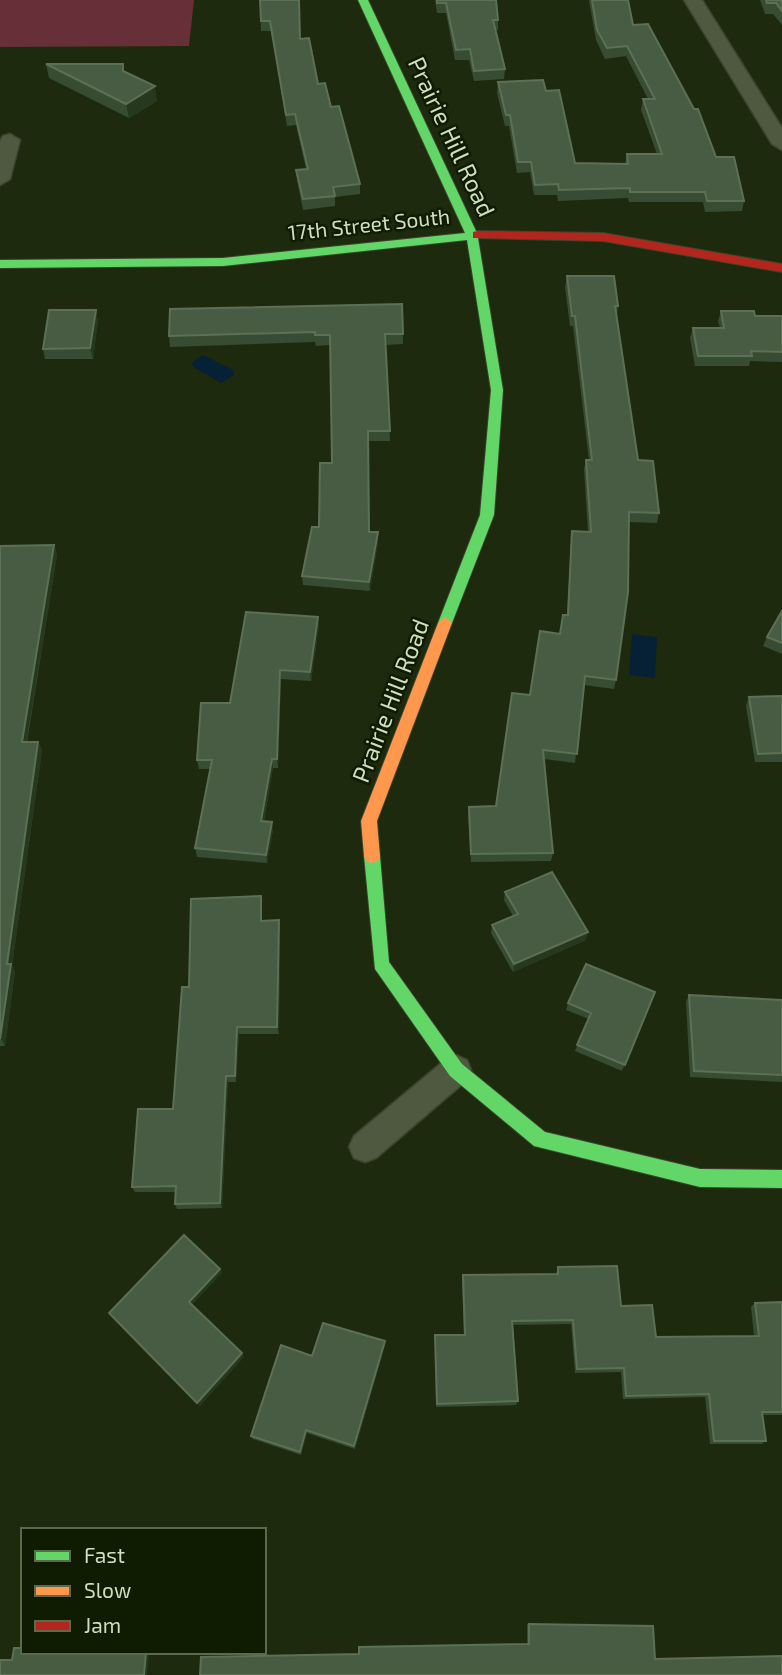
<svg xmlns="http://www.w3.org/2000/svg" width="782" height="1675" viewBox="0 0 782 1675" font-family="'Exo 2',sans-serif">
<rect width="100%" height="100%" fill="#1e2a0d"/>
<path fill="#672f37" d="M0,0H194L189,46L0,47Z"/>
<path fill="#062136" d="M203,355L233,370L234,375L221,383L194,367L191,363Z
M632,634L657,637L655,678L629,675Z"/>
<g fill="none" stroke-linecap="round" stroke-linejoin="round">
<g stroke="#3a442e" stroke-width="3">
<path id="street" d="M684,0H702L782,128V150L772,144Z
M10,134L20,140L10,179L0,185V141L3,136Z
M456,1055L467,1060L471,1070L467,1080L376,1158L365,1162L354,1158L349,1147L354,1136L445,1060Z"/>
</g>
<g stroke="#3a442e" stroke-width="2">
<path id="fast" d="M358,0H368L476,231L483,235L478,238L503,390L494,515L452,623L445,629L438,623L480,515L491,390L467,240L223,266L0,268V260L223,258L465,233Z
M372,849L378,851L380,856L389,962L462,1064L545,1132L700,1169L782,1170V1188L700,1187L534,1146L450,1076L375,969L364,856L366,851Z"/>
</g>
<g stroke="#3a442e" stroke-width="2">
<path id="slow" d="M445,617L452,623L377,821L380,856L378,861L372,863L366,861L364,856L361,821L438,623Z"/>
</g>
<g stroke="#3a442e" stroke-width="2">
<path id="jam" d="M477,231L603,233L782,264V272L603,241L473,238V232Z"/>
</g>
<use href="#street" fill="#4e5940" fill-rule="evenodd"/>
<use href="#fast" fill="#63d668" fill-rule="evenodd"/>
<use href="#slow" fill="#ff974d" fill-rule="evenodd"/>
<use href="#jam" fill="#b3261e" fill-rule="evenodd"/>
</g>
<path fill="#374c33" d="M260,0H300V39L318,84L331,107L360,184V194L335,197V206L303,210L297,180L296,170L306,169L296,125L287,126L271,31H261Z
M435,0H496L498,20V30H496L505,69L504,79L474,81L469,60H455L446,13H437Z
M589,0H628L633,25L744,201L742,211L705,212L703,202H629L628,198L558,201L557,195H534L530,172L517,173L509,126H505L497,93L498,82L546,91L575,163L625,164L627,154H657L641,110L643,99H648L626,56L605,59L596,40Z
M760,0H782V25L773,14H765Z
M46,64L157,101L129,118L49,78Z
M567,276L618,306L617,316L638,460L659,513L657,523L629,522L616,680L614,689L584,685L575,763L544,759L553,853L551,861L471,862L468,815L469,807L496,806L530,695L560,634L567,615L571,541L572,531L588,532L584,469L586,460H589L573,326H570L565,287Z
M402,304L403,344L386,345L390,441H368L369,532H378V542L370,591L303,585L302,576L319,527L332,463L330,345L316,346L315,342L170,347L169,336Z
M721,311L755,316H782V362L750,361L749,366H695L690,338L693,328H720L718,321Z
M98,320L93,359H45L43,349Z
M54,545L57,555L27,742H38L42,750L12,966L15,972L5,1046H0V546Z
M782,611V654L763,646L767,637Z
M319,626L311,681L281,679L278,768H273L264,821L273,830L267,863L197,857L195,848L211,769H199L197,760Z
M782,696V762H755L746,706L749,697Z
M505,892L586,940L513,972L491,933L492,925L513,916L504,900Z
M262,903V921L280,928L279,1034H239L236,1082H228L222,1208L177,1209L175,1204L176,1192H135L132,1187L173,1109L189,987Z
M655,992L622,1071L575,1051L589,1019L566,1010L568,1003Z
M689,995L782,1000V1082L690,1077L686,1002Z
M558,1267L621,1306L656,1337L754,1336L751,1307L755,1303L782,1302V1415H763L766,1441L762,1444H710L705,1397L623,1399L621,1372L575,1373L571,1324L513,1325L518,1401L516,1405L436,1407L435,1335H464L462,1280L463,1275L556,1274Z
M385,1345L355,1449L307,1433L301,1455L253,1439L251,1436L312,1356Z
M527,1624H529L655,1659L782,1675L359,1654L527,1644Z"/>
<path fill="#26381e" d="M155,86L157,101L129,118L126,104Z
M96,310L98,320L93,359L90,348Z
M378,532V542L370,591L369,582Z
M54,545L57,555L25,750L22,742Z
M318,617L319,626L311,681L310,672Z
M280,670L281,679L278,768L277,759Z
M38,742L42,750L12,966L15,972L5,1046L1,1039L7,964Z
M272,759L273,768L262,829L261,821Z
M272,822L273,830L267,863L266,855Z
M261,896L262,903V928L261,921Z
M279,920L280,928L279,1034L277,1027Z
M588,932L586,940L513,972L514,964Z
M237,1027L239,1034L236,1082L235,1076Z
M226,1076L228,1082L222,1208L220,1203Z
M220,1269L222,1273L191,1306L189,1302Z
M385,1341V1345L355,1449L354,1446Z
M242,1353L244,1357L200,1406L197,1403Z
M306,1430L307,1433L301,1455L300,1452Z
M146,1652H149L147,1675H144Z"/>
<path fill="#475c42" stroke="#5c7055" stroke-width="2" d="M260,0H299L300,39L309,38L318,84L325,83L331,107L339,106L360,184L333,187L335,196L303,199L296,170L308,169L295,114L286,115L270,21H261Z
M437,0H496L498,20H493L505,69L474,71L470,49L456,50L446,3H437Z
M592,0H628L633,25L648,24L694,109H698L716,157H734L744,201H707L705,192H630V188L559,190L558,184L535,185L531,162H518L510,115H506L498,82L543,80L546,91L559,90L575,163L628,164L627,154H662L643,99H655L627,46L607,48L597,30Z
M766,0H782V11L776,3H767Z
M46,64H123V71L155,86L126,104Z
M567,276H614L618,306H615L638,460L653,461L659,513L629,512L628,592L616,680L585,676L577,754L543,750L553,853L471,854L469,807L496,806L512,693L530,695L540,631L560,634L563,615H568L572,531L591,532L586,460H592L575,316H572Z
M402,304L403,334H385L390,431H368L369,532H378L369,582L302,576L312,527H319L320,463H332L330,335H315V332L169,336L170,309Z
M49,310H96L90,348L43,349Z
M721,311H754L755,316H782V352L751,351L752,356H698L693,328H724Z
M54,545L22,742H38L7,964H11L0,1039V546Z
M782,611V643L767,637Z
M246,612L318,617L310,672L280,670L277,759H272L261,821L272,822L266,855L195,848L212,760H197L201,703H230Z
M782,696V753L758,754L749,697Z
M552,872L588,932L514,964L492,925L518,914L505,892Z
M261,896V921L279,920L277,1027H237L235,1076H226L220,1203L175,1204L176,1186L132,1187L138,1109H173L182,987H189L191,899Z
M586,964L655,992L625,1065L577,1045L591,1013L568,1003Z
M689,995L782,1000V1075L694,1071Z
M184,1235L220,1269L189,1302L242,1353L197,1403L109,1313Z
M617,1266L621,1306L652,1305L656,1337L759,1336L755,1303L782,1302V1412H762L766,1441H714L709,1394L626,1396L624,1368L577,1369L573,1320L512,1321L518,1401L437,1404L435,1335H465L463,1275L558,1274V1267Z
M323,1323L385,1341L354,1446L306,1430L300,1452L251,1436L281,1345L312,1356Z
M529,1624L653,1626L655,1659L782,1656V1675H200L201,1657L359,1654V1647L529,1644Z
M14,1648H23V1652H146L144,1675H0V1660H12Z"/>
<g text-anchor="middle" stroke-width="5" stroke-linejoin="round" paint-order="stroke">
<g font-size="21" fill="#cddfbb" stroke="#0f1c01">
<text transform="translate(369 225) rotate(-6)" y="7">17th Street South</text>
</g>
<g font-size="24" fill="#cddfbb" stroke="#0f1c01">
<text transform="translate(451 137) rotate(65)" y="8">Prairie Hill Road</text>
<text transform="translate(391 701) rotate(-69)" y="8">Prairie Hill Road</text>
</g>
</g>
<rect x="21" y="1528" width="245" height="126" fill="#0f1c01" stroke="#5b6a4b" stroke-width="2"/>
<rect x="35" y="1551" width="35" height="10" fill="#63d668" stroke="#5b6a4b" stroke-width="2"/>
<text x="84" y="1563" font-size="21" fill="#cddfbb">Fast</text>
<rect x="35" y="1586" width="35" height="10" fill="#ff974d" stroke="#5b6a4b" stroke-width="2"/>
<text x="84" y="1598" font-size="21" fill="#cddfbb">Slow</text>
<rect x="35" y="1621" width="35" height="10" fill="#b3261e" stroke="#5b6a4b" stroke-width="2"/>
<text x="84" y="1633" font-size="21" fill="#cddfbb">Jam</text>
</svg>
